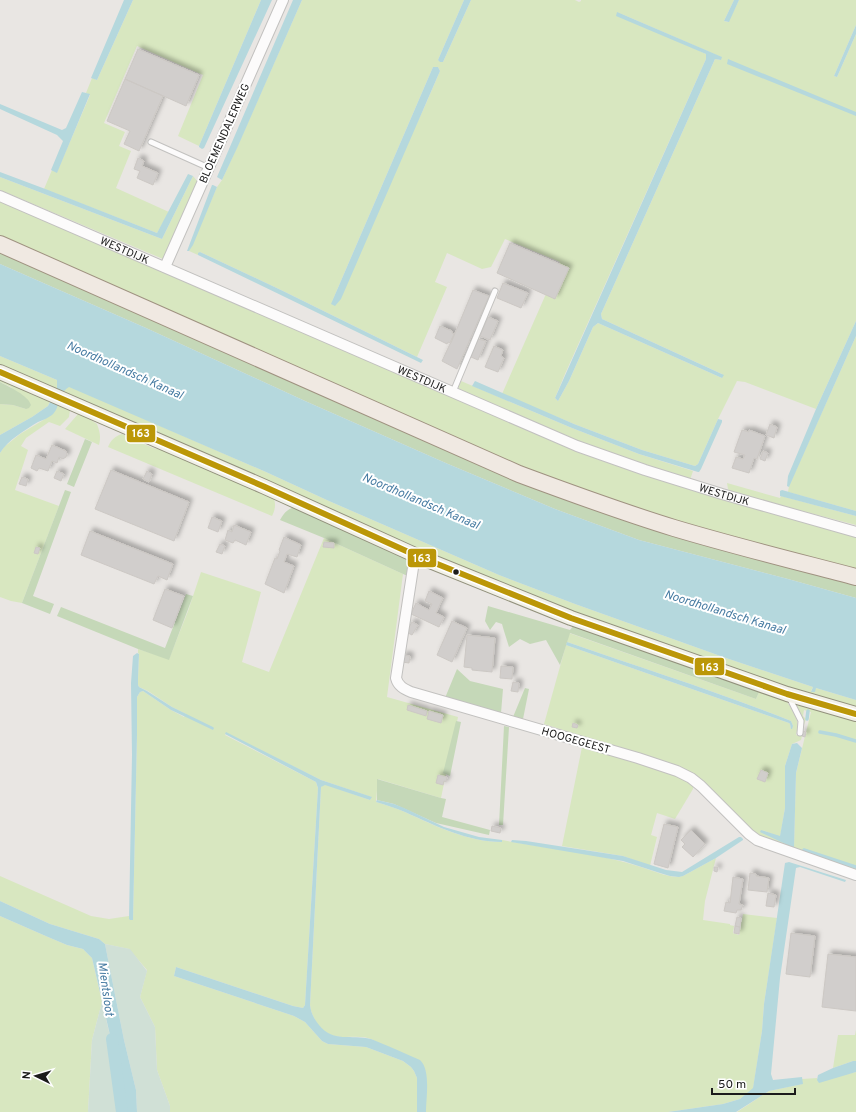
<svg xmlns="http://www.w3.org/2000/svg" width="856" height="1112" viewBox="0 0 856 1112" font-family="Overpass,sans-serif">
<defs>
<filter id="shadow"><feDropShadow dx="3.5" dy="-3.5" stdDeviation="2" flood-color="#0004"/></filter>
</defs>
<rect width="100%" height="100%" fill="#e9e6e3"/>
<path fill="#d8e7c0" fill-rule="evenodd" d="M133,0H261L199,146L178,136L203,75L137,46L104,123L125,132L119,146L131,151L116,188L169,212L157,233L44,189L52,170L57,172L90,95L86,93L92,78L97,80Z
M302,0H464L438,60L443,62L471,0H575L579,2L581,1V0H734L724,21L728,22L739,0H856V25L834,76L837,77L856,34V321L816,409L745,382L737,381L718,419L698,464L695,466L642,450L574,424L502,394L560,262L505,239L491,267L482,269L447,253L435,282L447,287L417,357L283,291L200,252L198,255L189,251L217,187L222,180L238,145ZM617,12L721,57V60L715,59L601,314L602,319L722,374V378L598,323L593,327L569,381L558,401L555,398L565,374L706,59V54ZM433,67H438L440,71L424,108L331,304Z
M193,176L198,182L163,259L0,190V177L162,239Z
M0,200L482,409L577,452L643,475L743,503L856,537V571L700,530L573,489L398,415L0,238Z
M856,336V511L788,492L789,486Z
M0,356L57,380V388L56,390L0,366Z
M0,377L51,399L48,406L32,417L0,435V404L13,405L26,409L11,387L0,382Z
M461,381L572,428L639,454L693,471L690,480L620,458L548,429L462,392L458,387Z
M69,386L266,472L329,501L499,575L575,604L726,658L813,687L811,691L816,688L856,700V710L814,697L546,603L443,558L438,559L62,393L63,391Z
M58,402L70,410L69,417L60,426L49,422L26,438L21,446L28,450L15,490L59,506L22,603L11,601L0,597V453L4,447L20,434L45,419Z
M78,414H80L92,417L91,420L97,424C100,432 101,437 99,445L65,429Z
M122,434L153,448L171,452L274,499C276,505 275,510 272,516L108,447C111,440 115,436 122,434Z
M727,483L780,498L781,496L856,516V525L733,493L728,489Z
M324,538L403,574L387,697L458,717L441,798L378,779L376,802C386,805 396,808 405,812C435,826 468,842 502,842V840C548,849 597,852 641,867C655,871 669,879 683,876L716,858L705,901L703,920L730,924V925L734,926L733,933L739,935L743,914L777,918L764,1004L762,1031L753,1089L740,1099L723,1104L668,1112H426V1072C414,1065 401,1057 389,1050C384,1046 378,1043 373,1040C354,1031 335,1046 318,1025C314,1019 311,1013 310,1005L321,787L324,784L370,800L371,797L321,780L226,733L225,735L316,782L318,788L305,1005L303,1008L293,1006L176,967L174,976L294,1016L305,1022L322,1041L328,1044L366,1047L403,1061L411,1067L414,1071L417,1078V1112H170V1106L157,1070L155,1027L140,997L147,970L129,949L105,944L99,939L50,924L0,901V876L91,916L109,919L129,916V919L133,920L137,735V697L140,692L143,691L171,710L184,717L186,714L172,707L148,691L139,687L138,685V678L139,654L138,653V649L169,659L188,611L201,572L261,592L242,662L269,672Z
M569,633L756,699L759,692L787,702C795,714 800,720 796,735L802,736L801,740L792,744L785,766V808L780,837L762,830L794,847L796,773L811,712L804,710L803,716L806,719L804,725V723L795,705L797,703L856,720V871L755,835L720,798L642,755L544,724L566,645L789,723L790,724L791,729L793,726L791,721C718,692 642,668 567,642Z
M582,747L643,765L677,774L693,784V789L675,819L657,813L651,835L657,837L650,866L623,856L562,846Z
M0,916L48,937L67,945L83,949L92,958L102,1002L92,1040L88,1112H0Z
M856,1030V1061H853L833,1068L838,1035H855Z
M856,1072V1112H737L769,1091L802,1084V1079L817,1078V1080Z"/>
<path fill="#c5d8b8" d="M0,251L520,479L856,583V598L788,579L639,540L555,509L448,464L305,401L146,328L0,264Z
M0,382C9,387 28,395 31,405L29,408L26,409L13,405L0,404Z
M85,439L92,442L74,487L67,484Z
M65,490L71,492L33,596L54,604L50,614L22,603Z
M296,507L406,556L409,561L408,576L403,574L324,538L280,520C284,513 288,508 296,507Z
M186,594L193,596L169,660L138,649L57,616L61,607L165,648L175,622Z
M488,606L570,630L574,625L713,673L759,692L756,699L570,633L560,665L546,640L530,644L520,639L509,647L504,631L502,624L496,622L490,630L485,621Z
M457,669L470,681L503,689L501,713L445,698Z
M525,688L529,689L523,719L513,717Z
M456,721L461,722L450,776L443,773Z
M504,726L509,727L503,825H499Z
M377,779L441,798L446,799L442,817L490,830L489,835L436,823L394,804L377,800Z"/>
<path fill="#d0e0d6" d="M105,944L130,949L147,971L140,997L155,1027L157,1070L170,1106V1112H137L136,1090L124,1040Z
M102,1002L117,1065L122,1112H88L92,1040Z"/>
<path fill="#b5d8dd" d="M124,0H133L97,80L91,78Z
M261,0H272L204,148L202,149L199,147V146Z
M293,0H302L238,146L222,180L217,177Z
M464,0H471L443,62H440L438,60Z
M734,0H739L729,22L724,21Z
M617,12L722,57L721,60L715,59L601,314L602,319L724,375L722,378L598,323L593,327L569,381L558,401L555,398L706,59V54L616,16Z
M856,25V34L837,77L834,76Z
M728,59L856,112V116L727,64Z
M433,67H438L440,71L341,299L335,306L331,304Z
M82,92L90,94L57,173L51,170L63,141L57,135L0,109V104L62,130L66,128Z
M0,172L48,190L157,233L188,174L193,176L162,239L0,177Z
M212,185H213L217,187L193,245L189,251H187Z
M200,252L283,291L423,360L421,363L198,255V253Z
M0,264L146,328L305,401L448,464L555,509L639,540L788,579L856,598V700L816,688L815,692H811L813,687L726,658L575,604L499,575L329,501L266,472L69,387C56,395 61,407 52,415C48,418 43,420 38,422C25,430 8,440 0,453V435L32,417L48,406L57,388V380L0,356Z
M856,321V336L789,487L787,486L788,476L816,409Z
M475,381L574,424L642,450L695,466L698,464L718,419L722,420V422L701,469L699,472H698L639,454L572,428L472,386Z
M782,490L856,511V516L780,496V491Z
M567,642C642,668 718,692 791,721L793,726L792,729H791L790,724L789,723L566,645Z
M137,653L139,654L138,678V685L139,687L147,691L172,707L213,727L214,728L213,730L171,710L143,691L140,692L137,697V735L133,920H130L129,919L132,755L131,683L133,656Z
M226,732L321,780L372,797L370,800L325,785L321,787L310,1005C311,1013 314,1019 319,1025C333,1043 351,1034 371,1039C377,1041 382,1044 388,1046C399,1051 409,1055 420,1060C431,1070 426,1098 426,1112H417V1078L414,1071L411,1067L403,1061L366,1047L328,1044L322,1041L305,1022L294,1016L174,976L176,967L293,1006L303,1008L305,1005L318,788L316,782L225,734Z
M797,743L802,748L796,773L794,848L760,832L761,830L780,836L785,808V766L792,744Z
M377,800L394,804L404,808L444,827L479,837L502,840V842C468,842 436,826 405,812C396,808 386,805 376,802Z
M739,837H741L743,839V840L716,858L683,876L679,877L670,876L660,873L623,861L511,842L512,840L526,841L623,856L666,870L682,872Z
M789,862L846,880L845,882L800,867L796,868L780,978L771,1074L773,1080L802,1077L803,1084L769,1091L736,1112H668L723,1104L740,1099L753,1088L762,1031L764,1004L785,863Z
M0,901L50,924L99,939L105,944L124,1040L136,1090L137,1112H122L117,1065L92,958L83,949L67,945L48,937L0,916Z
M853,1061H856V1072L819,1083L817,1080L818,1075L833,1068Z"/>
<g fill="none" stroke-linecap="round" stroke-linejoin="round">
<path stroke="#b5d8dd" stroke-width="3.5" d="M807,719L808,711
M820,732L836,735L856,741
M804,850L856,867"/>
<path stroke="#b5d8dd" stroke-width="12" d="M112,1039L122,1112"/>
</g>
<path fill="#d1cecc" stroke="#ccc8c4" filter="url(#shadow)" d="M138,49L199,75L186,106L125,79Z
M125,79L163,96L139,151L124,144L130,131L107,121Z
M138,158L144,161L142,166L158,173L153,185L137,178L140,171L134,169Z
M510,243L569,268L555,299L497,273Z
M503,283L528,293L521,308L497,298Z
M473,290L489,296L457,369L442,361L450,344L451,343Z
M488,317L498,321L490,340L480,336Z
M440,326L452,331V333L454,334L450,343L448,342L447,344L435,338Z
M478,339L486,341L478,360L471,357Z
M494,346L503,350L501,356L504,358L498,372L485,367Z
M770,424L777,427L774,438L766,435Z
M742,430L749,432V430L765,436L757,459L754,458L749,473L732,468L736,457L743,459L745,455L734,452Z
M52,445L66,451L67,454L66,457L63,459L59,457L57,463L52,461L48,471L39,468L37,471L31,468L36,455L46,459Z
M763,451L768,453L765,461L760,459Z
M111,470L189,502L174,541L95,509Z
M57,471L64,474L61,481L54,478Z
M147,471L152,474L149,482L143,479Z
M22,477L28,479L26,486L19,484Z
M212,517L222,521L218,532L208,528Z
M234,525L251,532L246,545L235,540L233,543L225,540L228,530L232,532Z
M90,531L173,564L167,580L158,576L154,584L81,555Z
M284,537L301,545L297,557L287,554L284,562L294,566L284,593L265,584L275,558L277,559L280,551L279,550Z
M324,542L334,543V548L323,547Z
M220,544L225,546L222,554L216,552Z
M36,547L40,548L38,554L34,553Z
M165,589L184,596L172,628L153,620Z
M429,591L443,598L436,613L444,617L439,627L411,614L416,603L429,610L432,604L425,601Z
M452,621L467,628L452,662L437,655Z
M412,622L418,625L412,635L406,632Z
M467,635L495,638L492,672L472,670V668L464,667Z
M403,655L410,656L409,663L402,662Z
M501,666L513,667L512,679L500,678Z
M513,682L519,683L518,692L511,691Z
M408,705L427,711L426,716L407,710Z
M429,711L443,715L441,723L427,719Z
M573,723L578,725L577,728L572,727Z
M803,731L806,732L805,737L802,736Z
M761,770L768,773L765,782L757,779Z
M438,775L447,777L446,782L444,781L443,785L436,783Z
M664,824L678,827L668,868L654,864Z
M492,826L501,828L500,833L491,831Z
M691,830L705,844L693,857L682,847L685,844L681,840Z
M714,867H718L717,872L714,871Z
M750,873L756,874V876L769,878L767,892L748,890Z
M733,877L743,879L739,904L743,905L741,910H737L736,913L724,911L726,902L730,903Z
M768,893L776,895L774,907L766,906Z
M737,917L741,918L740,927L735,926Z
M735,926L740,927L739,934L734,933Z
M791,933L815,936L810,977L786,974Z
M828,954L856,957V1011L822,1007Z"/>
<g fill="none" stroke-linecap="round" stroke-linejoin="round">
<g stroke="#c2c1bf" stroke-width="7">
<path id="lane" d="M151,142L209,168
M453,392L495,291
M789,697L801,721L800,733"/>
</g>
<g stroke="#c2c1bf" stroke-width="12">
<g id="street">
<path id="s1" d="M0,196L577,446L645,470L722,494L856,532"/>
<path d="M165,267L283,0"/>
<path d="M415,555L396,678C398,686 404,689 411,692L638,758L677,771L691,778L701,786L749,834L757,840L768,844L856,875"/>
</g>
</g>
<g stroke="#92917c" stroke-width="16">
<path id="secondary" d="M0,372L265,487L415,555L571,618L787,694L856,714"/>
</g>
<g stroke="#9f9280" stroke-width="18">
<path id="primary" d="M0,244L519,474C570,493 622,512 674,528C734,546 795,561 856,577"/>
</g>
<use href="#lane" stroke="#fcfbfb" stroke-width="5"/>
<use href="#street" stroke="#fcfbfb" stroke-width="10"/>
<use href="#secondary" stroke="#f2f1e8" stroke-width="14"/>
<use href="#primary" stroke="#f0e9e2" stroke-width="16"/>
<g stroke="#fff" stroke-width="9">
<path id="bus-1" d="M0,372L265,487L415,555L571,618L787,694L856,714"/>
</g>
<use href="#bus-1" stroke="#bb9708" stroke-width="6"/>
</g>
<circle fill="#1b1b1b" stroke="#fff" stroke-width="1.5" cx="456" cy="572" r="3.5"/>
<g text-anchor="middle" stroke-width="4" stroke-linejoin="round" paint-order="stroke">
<g font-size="11" fill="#1b1b1b" stroke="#fff">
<text transform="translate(224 133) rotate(-66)" y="4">BLOEMENDALERWEG</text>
<text dy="4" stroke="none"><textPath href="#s1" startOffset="136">WESTDIJK</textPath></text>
<text dy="4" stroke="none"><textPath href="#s1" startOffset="460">WESTDIJK</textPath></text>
<text dy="4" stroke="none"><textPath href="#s1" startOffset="784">WESTDIJK</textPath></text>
<text transform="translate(576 740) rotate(16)" y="4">HOOGEGEEST</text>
</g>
<g font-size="12" font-style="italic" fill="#457aa1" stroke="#fff">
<text transform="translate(125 370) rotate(24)" y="4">Noordhollandsch Kanaal</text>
<text transform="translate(421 501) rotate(23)" y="4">Noordhollandsch Kanaal</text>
<text transform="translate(725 612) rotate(17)" y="4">Noordhollandsch Kanaal</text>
<text transform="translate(106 989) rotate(82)" y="4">Mientsloot</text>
</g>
</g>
<g stroke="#fff" stroke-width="1.5">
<rect x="126" y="424" width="30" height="19" rx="4" fill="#bb9708"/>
<rect x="407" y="548" width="30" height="20" rx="4" fill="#bb9708"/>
<rect x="694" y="657" width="31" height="19" rx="4" fill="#bb9708"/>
</g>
<g font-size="11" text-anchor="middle" font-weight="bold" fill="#fff">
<text x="141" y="437">163</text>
<text x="422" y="562">163</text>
<text x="710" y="671">163</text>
</g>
<g transform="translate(36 1076) rotate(275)" stroke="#ffffff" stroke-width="3" paint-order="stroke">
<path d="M0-3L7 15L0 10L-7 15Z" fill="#1b1b1b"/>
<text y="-6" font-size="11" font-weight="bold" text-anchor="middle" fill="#1b1b1b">N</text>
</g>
<path d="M712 1088v6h83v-6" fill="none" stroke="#1b1b1b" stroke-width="2"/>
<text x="718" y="1088" font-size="12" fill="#1b1b1b" stroke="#ffffff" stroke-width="3" paint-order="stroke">50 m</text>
</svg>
